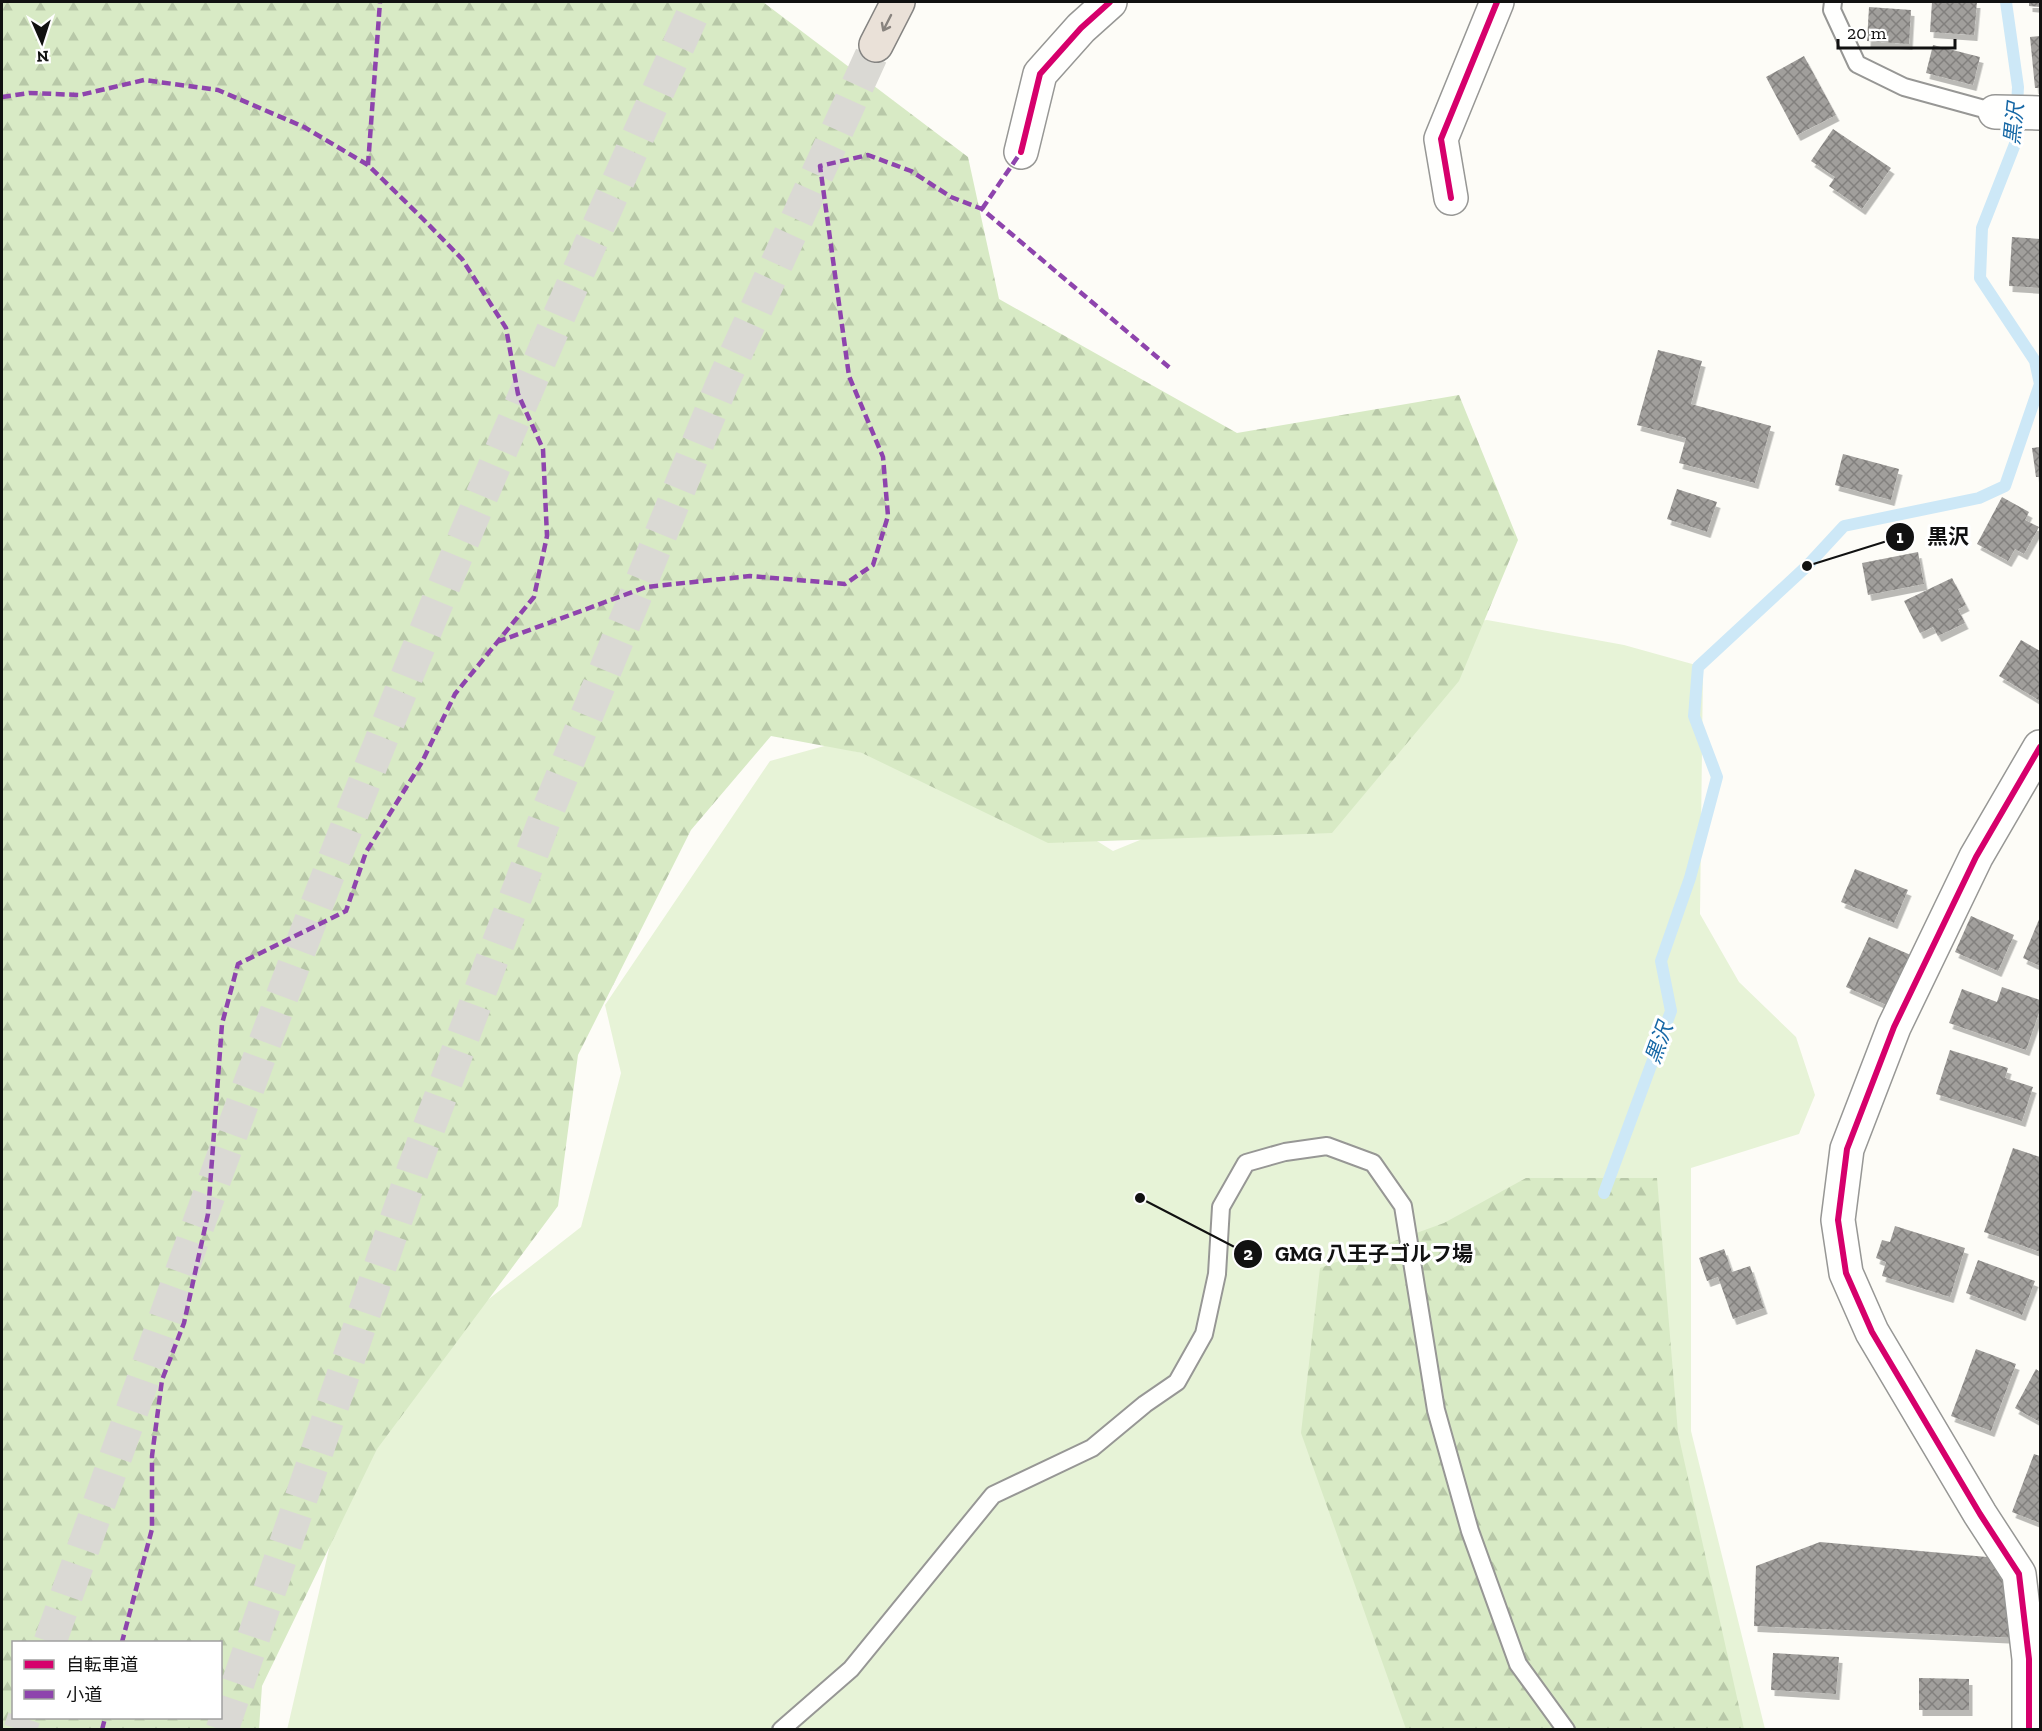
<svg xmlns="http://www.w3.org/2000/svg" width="2042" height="1731" viewBox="0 0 2042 1731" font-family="'Zilla Slab','Noto Sans JP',serif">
<defs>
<pattern id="forest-firs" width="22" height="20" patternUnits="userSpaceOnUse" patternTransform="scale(1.5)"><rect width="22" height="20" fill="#d8eac5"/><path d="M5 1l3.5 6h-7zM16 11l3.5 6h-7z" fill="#b8c8a8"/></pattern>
<pattern id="building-cross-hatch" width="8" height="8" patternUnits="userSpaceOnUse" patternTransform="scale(1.5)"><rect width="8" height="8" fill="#a19f9c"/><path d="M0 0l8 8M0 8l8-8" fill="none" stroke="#82807e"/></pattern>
<filter id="shadow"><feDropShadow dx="3.5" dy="6" stdDeviation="0" flood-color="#0004"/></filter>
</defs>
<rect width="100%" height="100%" fill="#fdfcf7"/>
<path fill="#e7f3d7" d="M1487,620L1624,645L1703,667L1700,914L1739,982L1796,1037L1815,1095L1799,1134L1691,1168V1431L1765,1729L287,1730L351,1454L453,1327L581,1227L621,1073L605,1005L770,761L828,745L1012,788L1113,851L1301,774L1365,637Z"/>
<path fill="url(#forest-firs)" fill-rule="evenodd" d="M2,2H763L968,157L999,299L1237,433L1459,395L1518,540L1459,681L1332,833L1048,843L862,753L771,736L691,830L578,1055L558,1206L377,1449L262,1686L259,1729H2ZM14,1642H220V1718H14Z
M1526,1178H1657L1678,1433L1744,1729H1406L1301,1433L1320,1268L1444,1223Z"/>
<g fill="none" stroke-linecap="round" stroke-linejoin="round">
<path stroke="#cde8f7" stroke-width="12" d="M1604,1193L1671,1011L1661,961L1690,878L1717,777L1694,716L1698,667L1807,566L1844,526L1979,498L2005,486L2040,384L2035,361L1980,278L1982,228L2015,144L2018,87L2006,2"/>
</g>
<path fill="url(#building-cross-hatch)" filter="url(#shadow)" d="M1932,2H1977L1974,35L1930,32Z
M2029,2H2040V7L2029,6Z
M1869,7L1911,10L1909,44L1867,41Z
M2040,36V88H2035L2030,37Z
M1933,45L1980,57L1973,85L1926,73Z
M1804,56L1836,115L1797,135L1766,77Z
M1833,129L1891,168L1862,209L1829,186L1835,177L1811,161Z
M2012,237L2040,239V288L2009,286Z
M1658,350L1702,361L1691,404L1771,426L1755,483L1679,463L1686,438L1637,425Z
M2040,447V477H2036L2032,448Z
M1843,454L1899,469L1891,500L1835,485Z
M1677,489L1717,502L1707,532L1667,519Z
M2002,497L2029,512L2025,520L2039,527L2024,554L2015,549L2008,561L1977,544Z
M1918,552L1924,584L1868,595L1862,563Z
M1952,578L1966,605L1958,609L1965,623L1938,636L1933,627L1920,633L1904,601Z
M2021,640L2040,651V701L1999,676Z
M1855,869L1908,890L1894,923L1841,902Z
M1971,916L2014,935L1998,971L1955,952Z
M2040,917V966L2023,958Z
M1869,937L1913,956L1891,1007L1846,987Z
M2002,987L2040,1000V1010L2026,1050L1949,1023L1962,989L1997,1002Z
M1950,1050L2008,1068L2005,1078L2033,1087L2022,1121L1936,1094Z
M2013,1148L2040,1157V1252L1984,1232Z
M1895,1226L1965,1248L1950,1297L1882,1276L1886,1262L1876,1258L1882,1240L1890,1242Z
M1724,1249L1732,1272L1750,1266L1764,1308L1733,1319L1718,1277L1707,1281L1699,1258Z
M1978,1260L2035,1281L2022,1315L1966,1293Z
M1976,1349L2016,1364L1991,1431L1951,1416Z
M2036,1369L2040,1372V1422L2015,1408Z
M2034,1454L2040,1456V1523L2012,1512Z
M1820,1542L1987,1557L2008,1585L2016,1638L1754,1626L1756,1566Z
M1773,1653L1839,1657L1836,1694L1771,1690Z
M1919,1678L1969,1679V1710H1919Z"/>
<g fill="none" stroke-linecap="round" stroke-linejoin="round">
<path stroke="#dad9d4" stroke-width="33" stroke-dasharray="33 16" stroke-linecap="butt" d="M50,1642C157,1341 261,1040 380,743C480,493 588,247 698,2
M20,1730L24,1718
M222,1730L413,1170L549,808L722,384L876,45"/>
<g stroke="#979795" stroke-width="20">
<path id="service" d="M1833,2L1832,10L1857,64L1904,87L1995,112
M781,1730L851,1669L993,1495L1092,1448L1145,1404L1177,1382L1204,1334L1217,1274L1221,1207L1246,1163L1285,1152L1327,1146L1373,1163L1403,1206L1436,1410L1470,1531L1518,1664L1566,1730"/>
</g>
<g stroke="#979795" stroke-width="36">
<path id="minor" d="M1995,112L2040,113
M1021,152L1040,74L1081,28L1110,2
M1451,198L1441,139L1497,2
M2029,1730V1659L2019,1574L1980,1514L1872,1332L1846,1273L1838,1220L1847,1149L1894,1027L1976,857L2040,747"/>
</g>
<g stroke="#858482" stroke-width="36">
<path id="motorway" d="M876,45L898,2"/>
</g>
<use href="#service" stroke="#fffffe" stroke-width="16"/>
<use href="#minor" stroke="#fffffe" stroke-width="33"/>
<use href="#motorway" stroke="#eae1d8" stroke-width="33"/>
<path stroke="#8e44ad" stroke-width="4.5" stroke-dasharray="9 4.5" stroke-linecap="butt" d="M2,97L29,93L80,95L144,80L218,90L304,127L368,165L423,219L462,259L506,328L518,394L543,449L547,536L534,597L455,694L422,762L366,852L346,911L238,964L222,1024L208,1214L184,1323L162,1380L152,1456V1529L122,1642
M368,165L380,2
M982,209L1021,152
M497,642L646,587L750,576L845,584L873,565L888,516L883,457L849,376L820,166L868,155L911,171L951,197L982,209L1170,368
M102,1730L105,1718"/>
<g stroke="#fff" stroke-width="10">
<path id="cycleway" d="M1021,152L1040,74L1081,28L1110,2
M1451,198L1441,139L1497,2
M2029,1730V1659L2019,1574L1980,1514L1872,1332L1846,1273L1838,1220L1847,1149L1894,1027L1976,857L2040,747"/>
</g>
<use href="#cycleway" stroke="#d6006c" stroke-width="6"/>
</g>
<defs><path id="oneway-shaft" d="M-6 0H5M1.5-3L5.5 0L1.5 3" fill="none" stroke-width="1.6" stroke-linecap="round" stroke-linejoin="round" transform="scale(1.5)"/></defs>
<use stroke="#88837e" href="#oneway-shaft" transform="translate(887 23) rotate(117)"/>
<g text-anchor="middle" stroke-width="6" stroke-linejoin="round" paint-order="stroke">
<g font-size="21" font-style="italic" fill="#1768a6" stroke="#fff">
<text transform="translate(2014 124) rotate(-84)" y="7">黒沢</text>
<text transform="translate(1659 1043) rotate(-70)" y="7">黒沢</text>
</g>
</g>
<path fill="none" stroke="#111" stroke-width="2" d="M1807 566L1900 537M1140 1198L1248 1254"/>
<g fill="#111" stroke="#fff" stroke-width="2">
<circle cx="1807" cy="566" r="6"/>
<circle cx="1140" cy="1198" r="6"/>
<circle cx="1900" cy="537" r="15"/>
<circle cx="1248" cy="1254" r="15"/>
</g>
<g font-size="18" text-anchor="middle" font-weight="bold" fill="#fff">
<text x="1900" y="543">1</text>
<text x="1248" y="1260">2</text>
</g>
<g font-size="21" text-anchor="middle" font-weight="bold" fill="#111" stroke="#fff" stroke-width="6" stroke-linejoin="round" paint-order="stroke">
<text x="1948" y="544">黒沢</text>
<text x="1374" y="1261">GMG 八王子ゴルフ場</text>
</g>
<rect width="2042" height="1731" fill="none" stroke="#111111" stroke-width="6"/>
<rect x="12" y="1641" width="210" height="78" fill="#ffffff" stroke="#a0a0a0" stroke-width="1.5"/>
<rect x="24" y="1660" width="30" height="9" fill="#d6006c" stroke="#a0a0a0" stroke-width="1.5"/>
<text x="66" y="1671" font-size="18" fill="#111111">自転車道</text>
<rect x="24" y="1690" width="30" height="9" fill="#8e44ad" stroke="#a0a0a0" stroke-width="1.5"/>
<text x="66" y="1701" font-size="18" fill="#111111">小道</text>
<g transform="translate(42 42) rotate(177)" stroke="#ffffff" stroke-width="4.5" paint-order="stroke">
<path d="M0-4.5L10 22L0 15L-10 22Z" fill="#111111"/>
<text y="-9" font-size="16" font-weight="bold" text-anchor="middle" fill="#111111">N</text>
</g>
<path d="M1838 39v9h117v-9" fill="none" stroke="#111111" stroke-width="3"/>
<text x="1847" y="39" font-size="18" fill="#111111" stroke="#ffffff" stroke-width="4.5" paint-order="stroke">20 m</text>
</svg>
